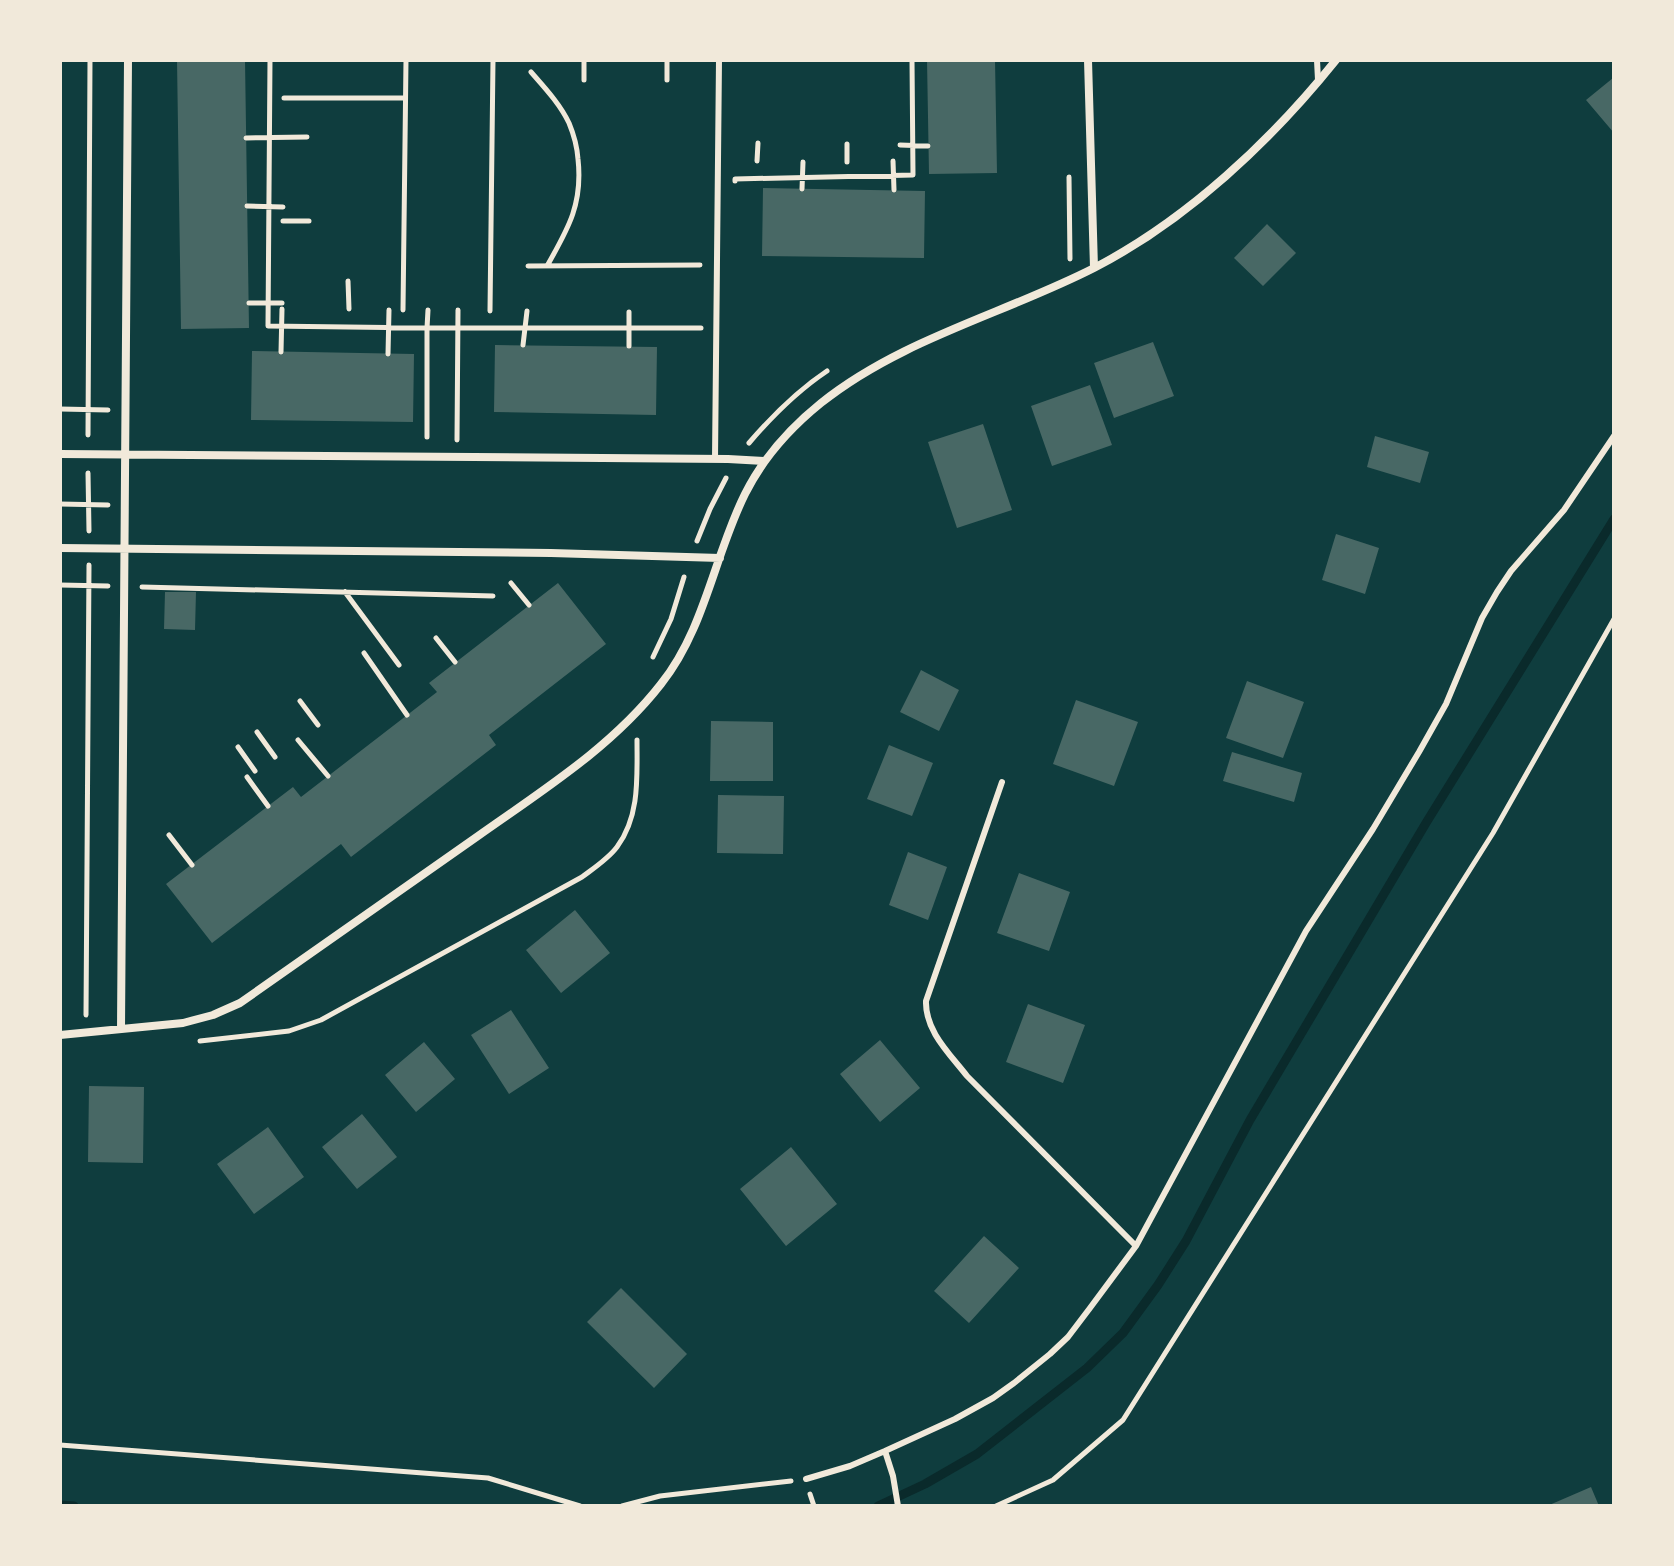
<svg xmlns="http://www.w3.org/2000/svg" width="1674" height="1566" viewBox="0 0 1674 1566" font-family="'Alegreya Sans',sans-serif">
<rect width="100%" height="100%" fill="#0f3d3e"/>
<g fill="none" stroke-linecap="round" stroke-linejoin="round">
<path stroke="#0a2a2b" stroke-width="9" d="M60,1505L74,1506
M878,1506L925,1484L977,1454L1087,1368L1123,1333L1158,1285L1186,1241L1250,1120L1426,823L1614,519"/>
</g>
<path fill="#486865" d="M177,60H245L249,328L181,329Z
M927,60H995L997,173L929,174Z
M1613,78L1614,80V133L1586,100Z
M763,188L925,191L924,258L762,256Z
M1267,224L1296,253L1263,286L1234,258Z
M1153,342L1174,396L1114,418L1094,363Z
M495,345L657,347L656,415L494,412Z
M252,351L414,354L413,422L251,420Z
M1090,385L1112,445L1052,466L1031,406Z
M983,424L1012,510L957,528L928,442Z
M1375,436L1429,452L1420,483L1367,467Z
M1336,534L1379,548L1365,594L1322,580Z
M558,583L606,644L489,735L496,745L351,857L341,844L212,943L166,884L293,787L301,797L437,692L429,683Z
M165,592H196L195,630L164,629Z
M921,670L959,690L939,731L900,712Z
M1247,681L1304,702L1283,758L1226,738Z
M1076,700L1138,722L1114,786L1053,764Z
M711,721L773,722V781H710Z
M889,745L933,763L912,816L867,799Z
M1232,752L1302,773L1294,802L1223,781Z
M718,795L784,796L783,854L717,853Z
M908,852L947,867L928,920L889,905Z
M1019,873L1070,892L1049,951L997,933Z
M575,910L610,953L561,993L526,950Z
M1028,1004L1085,1025L1063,1083L1006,1062Z
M511,1010L549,1068L509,1094L471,1035Z
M880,1040L920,1088L880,1122L840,1074Z
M424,1042L455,1079L416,1112L385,1075Z
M89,1086L144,1087L143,1163L88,1162Z
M362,1114L397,1157L357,1189L322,1147Z
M268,1127L304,1177L254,1214L217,1164Z
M791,1147L837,1204L786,1246L740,1189Z
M984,1236L1019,1268L969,1323L934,1291Z
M621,1288L687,1354L654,1388L587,1322Z
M1591,1487L1599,1506H1547Z"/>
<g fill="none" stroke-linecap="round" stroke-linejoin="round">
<path stroke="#f1e9da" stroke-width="5" d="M270,60L268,326L427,328V437
M584,60V80
M531,72C545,88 560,104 569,123C574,135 577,146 578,159C583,204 568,229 547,266
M667,80V60
M284,98H405
M246,138L307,137
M900,145L928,146
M757,161L758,143
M893,161L894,190
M847,162V144
M1069,177L1070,259
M735,181V179L913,175L912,60
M802,189L803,162
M247,206L283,207
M283,221H309
M528,266L700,265
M348,281L349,309
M249,303H282
M403,310L406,60
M428,310L427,328H701
M490,311L493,60
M523,345L527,311
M629,346V312
M281,352L282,309
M388,354L389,310
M60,409L108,410
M88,435L90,60
M457,440L458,310
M749,443C773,415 797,391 827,371
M88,473L89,531
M60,504L108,505
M697,541L710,509L726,478
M511,583L529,605
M60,585L108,586
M142,587L493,596
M345,592L399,665
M436,638L455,662
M364,653L407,715
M653,657L671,619L684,577
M300,701L318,725
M257,732L275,757
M298,740L328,776
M238,747L255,771
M247,777L268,806
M169,835L192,865
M86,1015L89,565
M200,1041L289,1031L321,1020L582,877C594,868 608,859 617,847C640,816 637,777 637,740
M60,1445L488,1478L580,1506
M810,1494L814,1506
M622,1506L660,1496L791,1481
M996,1506L1053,1480L1123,1420L1493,833L1614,619"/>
<path stroke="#f1e9da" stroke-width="6" d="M1317,60L1318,80
M715,459L719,60
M1002,782L926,1001C925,1031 950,1054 967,1076L1136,1246
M885,1451L893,1476L898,1506
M806,1479L850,1466L885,1451L955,1419L993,1398L1014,1383L1050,1354L1068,1337L1090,1308L1136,1246L1306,931L1373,829L1419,752L1446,704L1482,618L1497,592L1511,571L1564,510L1614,436"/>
<path stroke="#f1e9da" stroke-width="8" d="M1088,60L1094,268
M60,454L728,459L764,461
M60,548L551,553L720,558
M121,1029L128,60
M60,1035L183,1023L213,1015L240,1003C320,947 399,891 478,836C543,790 612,747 661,684C705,629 714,556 745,494C763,458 790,428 821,403C901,339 1004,314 1094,268C1187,220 1271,141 1336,60"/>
</g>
<rect width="1674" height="1566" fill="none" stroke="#f1e9da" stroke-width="124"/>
</svg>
